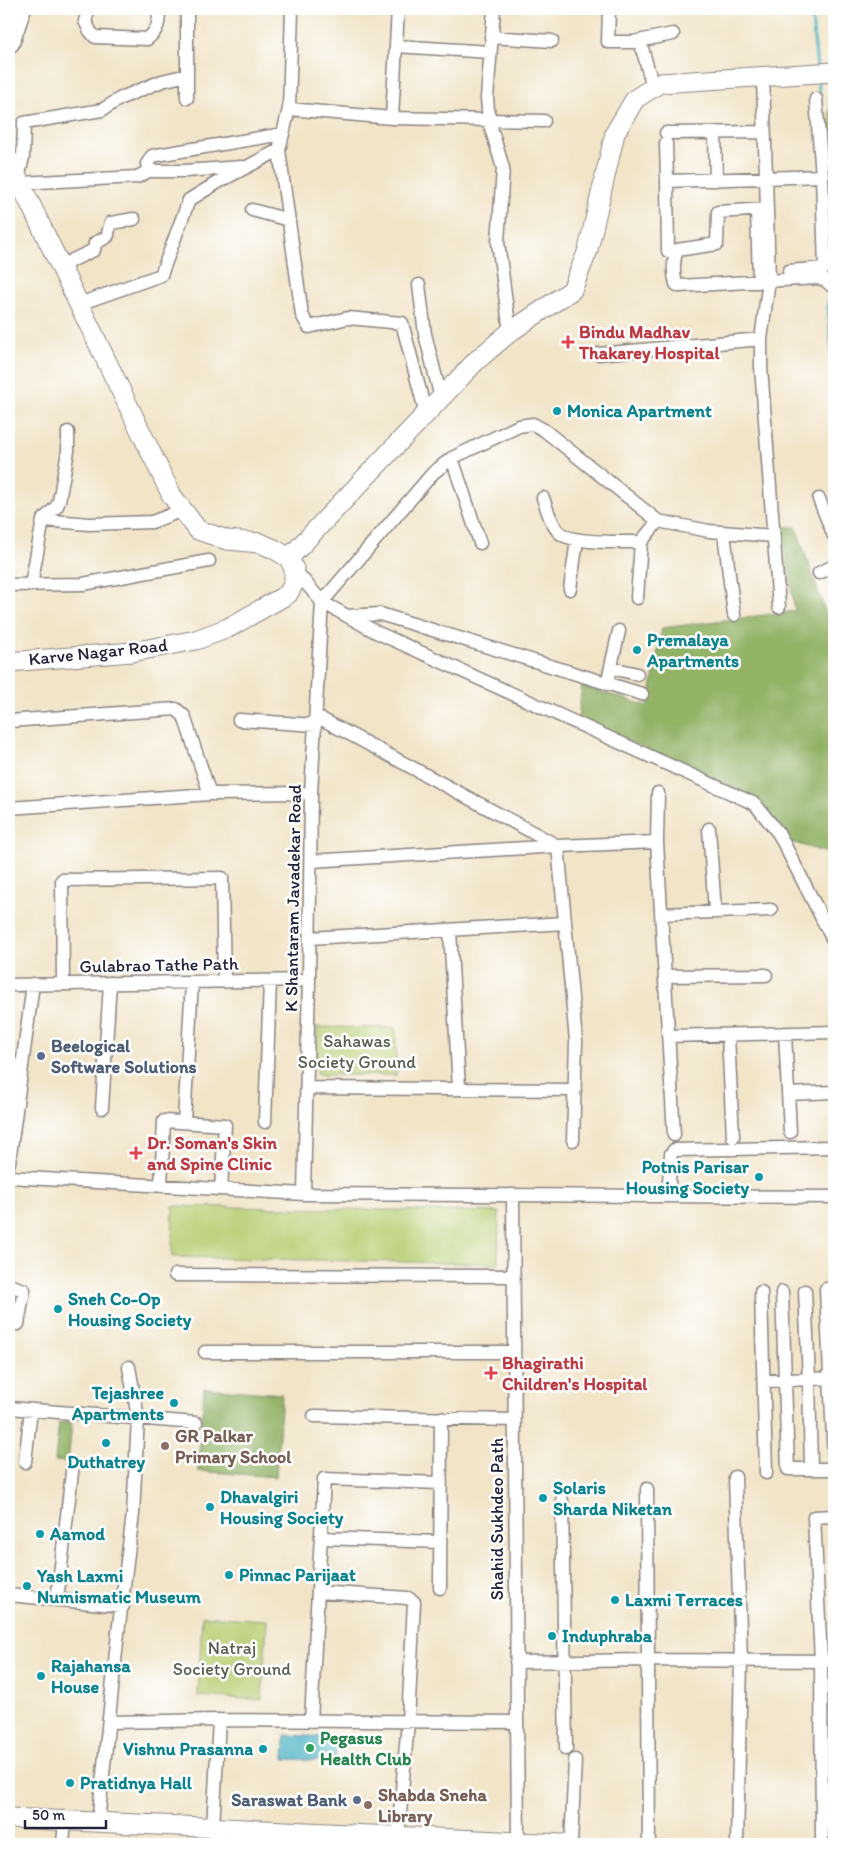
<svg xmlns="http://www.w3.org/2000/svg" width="843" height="1853" viewBox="0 0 843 1853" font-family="Itim,sans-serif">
<rect width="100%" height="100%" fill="#fff"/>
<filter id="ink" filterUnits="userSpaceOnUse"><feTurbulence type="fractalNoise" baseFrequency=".02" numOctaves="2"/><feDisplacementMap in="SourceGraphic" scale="10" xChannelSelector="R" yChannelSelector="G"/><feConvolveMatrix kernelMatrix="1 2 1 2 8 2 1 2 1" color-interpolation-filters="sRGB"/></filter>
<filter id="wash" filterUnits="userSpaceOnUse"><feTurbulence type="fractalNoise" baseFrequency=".0096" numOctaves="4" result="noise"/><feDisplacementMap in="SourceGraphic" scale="20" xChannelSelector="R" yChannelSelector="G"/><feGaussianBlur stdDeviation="1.12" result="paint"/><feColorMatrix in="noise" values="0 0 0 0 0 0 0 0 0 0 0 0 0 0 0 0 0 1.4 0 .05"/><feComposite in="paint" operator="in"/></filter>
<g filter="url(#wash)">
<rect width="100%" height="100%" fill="#f1e4c7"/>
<path fill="#b9cf74" stroke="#6e7858" d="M829,95H834V202Z
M317,1027L396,1028V1075H317Z
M173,1206L499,1212L498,1264L172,1257Z
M202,1616L267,1620L262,1700L198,1696Z"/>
<path fill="#92b266" stroke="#5a6a50" d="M781,527H796L834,637V855L791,842L758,799L578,719L582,686L648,706L662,628L795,611Z
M204,1388L282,1394L276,1477L198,1471Z
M59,1422L72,1423L68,1462L55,1461Z"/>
<path fill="#42afc0" stroke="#32687e" d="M285,1735L336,1737V1761L284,1759Z"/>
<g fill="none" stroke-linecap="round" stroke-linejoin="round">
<path stroke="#42afc0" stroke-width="3" d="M811,9L817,68
M818,79L820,98
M828,174L833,222L831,267
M829,296L828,305L834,378"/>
</g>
</g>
<g filter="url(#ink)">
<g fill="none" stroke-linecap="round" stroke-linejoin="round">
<g stroke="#8a8381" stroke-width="15">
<path id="street" d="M89,9L85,21L90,31L95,37L147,39C159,30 159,22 159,9
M187,9V98
M292,9L289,109L279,150L302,315L309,327L348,318L402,323L426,414
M494,9L487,98L489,121L503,168L498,242L510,332
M609,9L608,42H633L673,34
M491,37L552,41
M640,41L653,87
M396,46L490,52
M763,76L769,280L761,339V367L779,607
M289,109L392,118L544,121
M392,118L398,9
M666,133L764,132
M715,133L716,180
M666,143L667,181
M242,167L184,171H149L147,164L152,156L163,154L283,134
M18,179L23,157L24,123L102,110L121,98L162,81L187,75
M20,183L137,177L149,171
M767,209L718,212L717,244L677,250C673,261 673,273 676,284L679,286L818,278L825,280L834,288
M252,210L289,220
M757,210L759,282
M668,251L667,181L822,176
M60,266L94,250L95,243C115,233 104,240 111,223L134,219
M789,271L825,268L822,176L816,99
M419,285L425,334L441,398
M79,304L161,275L189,200L220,181L279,150
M598,354L761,339
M452,458L480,543
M543,498C547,509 551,525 560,533C572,544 623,542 641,542L658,521
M819,499L834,536
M43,520L89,524L152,522L183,510
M724,533L734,615
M294,569L322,602L376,632L755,804L779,834L834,942
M819,573L834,566
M9,585L83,584L209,561
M31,585L43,520L57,506L59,501L68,451V432
M570,589L577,540
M637,598L641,542
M348,616L380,614L642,694
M612,668L637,674
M607,684L619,631
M316,716L558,846L657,842
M239,720L315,725
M9,721L176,709L184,716L210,794
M658,793L657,842L674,1135
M9,808L210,794L311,793
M709,829L715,911
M311,861L558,846L576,1041L573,1140
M661,914L771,910
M450,930L459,1089
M310,938L565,923
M665,976L766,975
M63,983L62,880L222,878L224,981
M9,985L309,980
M785,1033L790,1132
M728,1035L733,1137
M668,1036L834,1032
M307,1088L575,1090
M788,1094L834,1092
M102,1108L110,983
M184,1122L192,982
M265,1122L270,981
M9,1163L33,984
M9,1177L304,1194L834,1197
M161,1186L164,1121L225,1125L221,1189
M304,1194L309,980L311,793L322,602L433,473L452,458L519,426L533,424L544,430L658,521L709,531L774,536
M513,1195L518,1842
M668,1196L671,1154L674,1150L834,1147
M175,1275L513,1276
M9,1285L24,1290L18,1324L9,1323
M826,1289L834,1460
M805,1291L809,1379L811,1469
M761,1292L766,1473
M782,1292L788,1469H834
M205,1352H514
M764,1381L834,1378
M9,1408L196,1423
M314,1416L514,1420
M25,1462L31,1410
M735,1477L741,1660L737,1844
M647,1489L649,1844
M562,1500L566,1749
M321,1538L440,1542
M440,1588L441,1418
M318,1592L408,1598L414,1602L408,1722L398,1836
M9,1595L123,1606
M57,1600L73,1464
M516,1662L648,1660L834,1661
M311,1721L324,1479L441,1483
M109,1722L219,1720L516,1722
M98,1822L118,1633L133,1514L138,1418L129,1367
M213,1827L219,1720
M63,1844L65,1820
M571,1844L575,1760
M822,1844L821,1661L814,1517L834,1516"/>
</g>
<g stroke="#8a8381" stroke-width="21">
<path id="secondary" d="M9,160L172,496L198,530L227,540L260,543L274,549L289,558
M289,558L476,361L510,332L572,290L588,250L615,133L635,99L660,83L834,72
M9,662L132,652L196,640L228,628L288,594L294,583V569L289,558
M9,1818L563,1844"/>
</g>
<g stroke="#8a8381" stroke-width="24">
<path id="primary" d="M9,42L20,9"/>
</g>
<use href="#street" stroke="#fff" stroke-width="12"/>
<use href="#secondary" stroke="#fff" stroke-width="19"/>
<use href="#primary" stroke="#fff" stroke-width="21"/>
</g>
</g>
<g fill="#e0444e" stroke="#fff" stroke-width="2">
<path d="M565.5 334.5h5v5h5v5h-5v5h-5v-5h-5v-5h5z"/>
<path d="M133.5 1145.5h5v5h5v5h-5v5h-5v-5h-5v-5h5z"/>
<path d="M488.5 1365.5h5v5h5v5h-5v5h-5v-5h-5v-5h5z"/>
</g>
<g fill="#0f9aa8" stroke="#fff" stroke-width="2">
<circle cx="557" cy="411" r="5"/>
<circle cx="637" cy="650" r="5"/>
<circle cx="759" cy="1177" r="5"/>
<circle cx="58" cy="1309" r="5"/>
<circle cx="174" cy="1403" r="5"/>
<circle cx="106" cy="1443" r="5"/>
<circle cx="543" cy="1498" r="5"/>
<circle cx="210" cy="1507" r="5"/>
<circle cx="40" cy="1534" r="5"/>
<circle cx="229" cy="1575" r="5"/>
<circle cx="27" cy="1586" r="5"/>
<circle cx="615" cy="1600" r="5"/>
<circle cx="552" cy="1636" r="5"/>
<circle cx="41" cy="1676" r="5"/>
<circle cx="263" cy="1749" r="5"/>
<circle cx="70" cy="1783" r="5"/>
</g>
<g fill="#5c6f8a" stroke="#fff" stroke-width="2">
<circle cx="41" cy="1056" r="5"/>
<circle cx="357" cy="1800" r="5"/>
</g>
<g fill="#8d6e63" stroke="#fff" stroke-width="2">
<circle cx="165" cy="1446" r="5"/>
<circle cx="368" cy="1805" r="5"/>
</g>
<circle fill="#2e9e5b" stroke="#fff" stroke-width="2" cx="310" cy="1748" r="5"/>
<g text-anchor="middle" stroke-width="5" stroke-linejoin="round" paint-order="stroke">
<g font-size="18" font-weight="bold" fill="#be3a42" stroke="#fff" text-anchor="start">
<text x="579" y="338">Bindu Madhav<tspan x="579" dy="21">Thakarey Hospital</tspan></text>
<text x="147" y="1149">Dr. Soman's Skin<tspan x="147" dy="21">and Spine Clinic</tspan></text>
<text x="502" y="1369">Bhagirathi<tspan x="502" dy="21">Children's Hospital</tspan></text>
</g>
<g font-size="18" font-weight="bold" fill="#0d838f" stroke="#fff" text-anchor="start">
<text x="567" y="417">Monica Apartment</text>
<text x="647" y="646">Premalaya<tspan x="647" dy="21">Apartments</tspan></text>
<text x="749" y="1173" text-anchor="end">Potnis Parisar<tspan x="749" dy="21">Housing Society</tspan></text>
<text x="68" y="1305">Sneh Co-Op<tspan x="68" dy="21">Housing Society</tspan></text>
<text x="164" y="1399" text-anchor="end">Tejashree<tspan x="164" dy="21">Apartments</tspan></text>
<text x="106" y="1468" text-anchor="middle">Duthatrey</text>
<text x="553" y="1494">Solaris<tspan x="553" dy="21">Sharda Niketan</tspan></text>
<text x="220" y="1503">Dhavalgiri<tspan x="220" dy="21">Housing Society</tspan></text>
<text x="50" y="1540">Aamod</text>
<text x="239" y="1581">Pinnac Parijaat</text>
<text x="37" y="1582">Yash Laxmi<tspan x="37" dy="21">Numismatic Museum</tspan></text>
<text x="625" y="1606">Laxmi Terraces</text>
<text x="562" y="1642">Induphraba</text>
<text x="51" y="1672">Rajahansa<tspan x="51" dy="21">House</tspan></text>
<text x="253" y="1755" text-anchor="end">Vishnu Prasanna</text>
<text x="80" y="1789">Pratidnya Hall</text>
</g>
<g font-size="18" fill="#22223b" stroke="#fff">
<text transform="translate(98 652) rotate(-6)" y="6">Karve Nagar Road</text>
<text transform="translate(293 898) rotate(-89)" y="6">K Shantaram Javadekar Road</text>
<text transform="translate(159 965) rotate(-1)" y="6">Gulabrao Tathe Path</text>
<text transform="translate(497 1519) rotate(-90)" y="6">Shahid Sukhdeo Path</text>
</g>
<g font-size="18" fill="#575f4f" stroke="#fff">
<text x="357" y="1047">Sahawas<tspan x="357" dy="21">Society Ground</tspan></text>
<text x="232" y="1654">Natraj<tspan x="232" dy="21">Society Ground</tspan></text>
</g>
<g font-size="18" font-weight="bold" fill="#4e5e75" stroke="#fff" text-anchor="start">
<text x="51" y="1052">Beelogical<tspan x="51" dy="21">Software Solutions</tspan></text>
<text x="347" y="1806" text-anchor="end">Saraswat Bank</text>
</g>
<g font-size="18" font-weight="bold" fill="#785e54" stroke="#fff" text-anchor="start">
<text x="175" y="1442">GR Palkar<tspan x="175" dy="21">Primary School</tspan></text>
<text x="378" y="1801">Shabda Sneha<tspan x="378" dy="21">Library</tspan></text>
</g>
<g font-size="18" font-weight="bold" fill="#27864d" stroke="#fff" text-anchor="start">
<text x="320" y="1744">Pegasus<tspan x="320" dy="21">Health Club</tspan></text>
</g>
</g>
<rect width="843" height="1853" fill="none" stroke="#fff" stroke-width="30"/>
<path d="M25 1820v8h81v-8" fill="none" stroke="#22223b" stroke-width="2.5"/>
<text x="32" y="1820" font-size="15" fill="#22223b" stroke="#ffffff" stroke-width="4" paint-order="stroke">50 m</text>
</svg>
